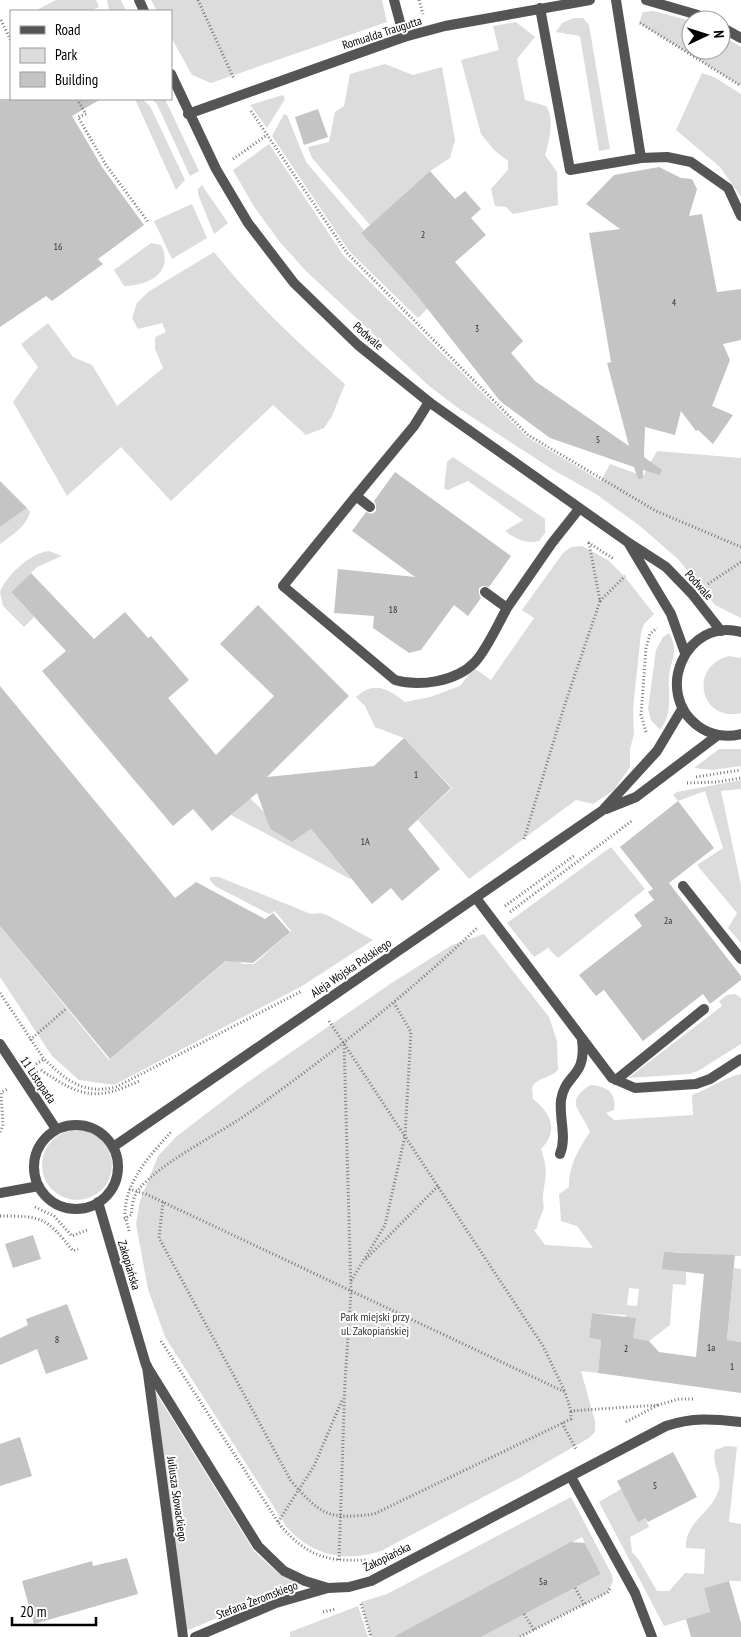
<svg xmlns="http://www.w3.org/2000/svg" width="741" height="1637" viewBox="0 0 741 1637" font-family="'PT Sans Narrow',sans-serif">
<rect width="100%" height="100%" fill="#fff"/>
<path fill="#dcdcdc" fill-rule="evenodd" d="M56,0H96L99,7L90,11H35Z
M107,0H121L126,11H109Z
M151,0H382L387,22L211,83L192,75L171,37V11H157Z
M653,11L691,21V50H721V35L741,47V86L639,23L643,12Z
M574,18H583L589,25L610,149L599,151L580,36L556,32L562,23Z
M516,22L535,37L517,59L525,100L546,106C555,118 549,142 545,155L557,172L558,205L513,214L506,207L495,206L491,189L508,170V161L495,151L481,134L461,60L499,50L493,26Z
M385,64L413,75L442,67L455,140L450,158L430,171L370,225L312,158L308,147L329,142L335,112L344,106L350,74Z
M702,73L714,77L741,94V197L720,167L676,130Z
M283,95L285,99L267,128L250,105Z
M135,99H142L150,106L185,180L176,190Z
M151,99H165L199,171L190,176L157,104Z
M284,114L287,115L306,162L364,230L361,233L417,296L436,300L418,318L349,251L272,136Z
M269,144L343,255L375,287L527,437L601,481L610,464L643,476L657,451L741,458V618L715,605L678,559L640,526L596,494L555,471L458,408L428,385L306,271L279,241L253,205L233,170Z
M202,185L228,223L214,234L198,194V189Z
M192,204L207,238L172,259L154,221Z
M151,243L161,245C175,272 148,286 124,286L114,270Z
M214,252C254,302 297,342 345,384L332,416L324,428L306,435L273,405L171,501L121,447L67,496L13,402L38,367L21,344L48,323L73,357L92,365L117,406L163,368L155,349V337L166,332L162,323L138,329L132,318L137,303L148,292Z
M453,457L545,519V533L539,541C525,544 516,539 505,531L523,520L468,481L448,490L444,489L447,462Z
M27,508L30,512C27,526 11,536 0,544V527Z
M582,546L608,560L625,577L654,614L644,624L641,633L633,709L634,734L630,749V767L614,790L593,804L576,800L469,879L418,820L452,788L404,738L375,727L365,706L356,697C374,680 389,689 405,702L430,697L460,686L474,668L491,680L534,618L522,610L563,553L571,547Z
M49,551L62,556L37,567L11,592L34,617L24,627L3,606L0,592C7,575 30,553 49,551Z
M669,633C680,652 670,659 669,678C668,698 673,713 660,730L651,720L648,709L656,650L663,637Z
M729,656L741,658V713C701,723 687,667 729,656Z
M719,749H741V766L712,770L694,768Z
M741,780V789L721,791L741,885V943L728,928L737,913L697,865L723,848L705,791L678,801L673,795L677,792Z
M250,798L270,818L268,823L270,829L292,842L311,829L352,880L231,815Z
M611,847L645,889L558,958L548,948L534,957L507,923Z
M211,877H219L311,914L320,913L327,915L373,940L302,986L114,1085L79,1080L52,1056L0,977V926L109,1060L234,955L242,964H254L291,931L275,911L269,914L215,886L209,879Z
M484,934L549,1017L557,1041L558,1070C551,1078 535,1078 532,1088L533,1099C551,1113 559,1131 541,1149C548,1170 546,1173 543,1195C542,1200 545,1205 543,1210C541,1217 538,1221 537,1228L534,1230L545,1245L593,1248L577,1226L561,1221L559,1194L569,1187C568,1167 579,1148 590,1132C581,1109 563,1103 590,1085C606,1086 617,1092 614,1110L606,1113L614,1120L693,1115L692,1095C709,1089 723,1078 741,1074V1256L674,1252L673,1270L686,1272V1285L673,1284L670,1325L649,1341L623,1337L626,1315L592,1313L589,1338L601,1340L598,1373L581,1371L595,1421V1432L589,1438L521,1477L381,1551C345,1563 310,1555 286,1526L165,1337L148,1289L136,1224L140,1201L158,1156L177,1136L245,1084L390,984L452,945ZM629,1288L639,1289L637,1306L627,1305Z
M735,994L741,998V1044L698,1071L689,1074L628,1078L722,1006L719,1001L727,995Z
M42 1165a35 35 0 1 1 70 0a35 35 0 1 1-70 0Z
M734,1268L741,1269V1342L727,1340Z
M153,1388L254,1551L278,1573L298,1584L186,1631Z
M726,1446L737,1447L729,1522L741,1524V1581H729L704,1588L710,1612L664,1626L599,1502L621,1489L645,1518L649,1527L630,1537L632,1552L639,1560L657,1591H669L685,1573L704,1574L705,1549L686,1548C684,1523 710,1514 718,1492C724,1478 711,1465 715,1450Z
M571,1497L612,1575L613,1581L608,1592L520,1637H481L601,1574L582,1537L393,1637H371L361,1602L387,1594Z
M358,1606L368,1637H290V1632Z"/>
<path fill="#c4c4c4" d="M0,99H101L72,116L102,167L144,225L98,259L103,264L52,301L46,296L0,327Z
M318,109L328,137L304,145L295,117Z
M659,167L681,178L692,179L697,189L689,216L702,214L717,292L741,289V340L723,344L730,360L712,406L733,415L713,444L698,430L696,431L681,411L675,435L645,427L644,457L662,470L660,475L643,470V478L638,479L634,467L550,438L500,401L419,298L361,233L430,171L455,199L465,191L481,209L471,218L486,235L455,262L523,341L511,353L535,381L629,446L607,363L611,362L589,233L620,229L586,204L614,175Z
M395,472L511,556L489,587L483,586L479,588V594L481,598L468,616L454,605L421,650L409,653L373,628L374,616L334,613L338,569L415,577L352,531L366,512L372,514L376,511V505L374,501Z
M0,481L27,508L0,527Z
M31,573L94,639L125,612L148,638L151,636L189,680L168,698L216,755L274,696L220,644L258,605L349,696L267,777L374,766L404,738L451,788L408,829L440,869L402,901L391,888L372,904L311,829L292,842L270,829L257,793L212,831L193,809L173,826L42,671L66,651L11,592Z
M0,686L175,898L196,882L265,919L273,913L290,932L253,963L226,961L110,1059L0,926Z
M678,801L714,848L669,883L741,976V980L710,1004L703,994L643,1041L604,990L596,996L579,975L642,926L634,915L654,900L648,892L653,889L620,847Z
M33,1235L41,1259L13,1268L5,1244Z
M664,1252L735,1255L727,1340L741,1342V1393L598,1373L601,1340L589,1338L592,1313L636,1318L633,1338L649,1341L659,1352L696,1357L704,1274L662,1269Z
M67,1304L88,1359L46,1374L37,1349L0,1365V1338L28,1325L26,1319Z
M20,1437L32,1476L0,1486V1444Z
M673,1452L697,1497L648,1522L645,1518L638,1522L617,1481Z
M571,1542L585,1543L601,1574L481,1637H393Z
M127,1558L138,1594L34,1624L22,1581L92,1561L93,1566Z
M729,1581L741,1623V1637H691L686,1619L710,1612L704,1588Z"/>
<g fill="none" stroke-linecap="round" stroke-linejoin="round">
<path stroke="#777" stroke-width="3" stroke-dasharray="1 2.5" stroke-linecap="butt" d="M198,0L234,79
M419,0L423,14
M1,20L11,41
M640,23L741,86
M77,99L86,114L78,117L106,165L149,223
M251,111L347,253L528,435L656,511L741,547
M233,159L267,135
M708,584L741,562
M600,601L625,576
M646,732L641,715L646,648L650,634L657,628
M696,777L741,770
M687,783L717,782L741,778
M524,839L565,704L600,601L589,543L614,559
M505,906L575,855
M510,912L633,820
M0,993L44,1059
M329,1021L543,1346L565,1392
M30,1040L67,1008
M36,1064L44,1059C66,1080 83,1095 116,1087L302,991
M41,1070C81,1097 96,1102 141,1080
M0,1132L3,1126L1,1093L7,1089
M129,1189L146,1194L565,1392L571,1411L658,1405L679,1399H695
M163,1202L159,1238L291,1481C321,1515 328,1520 374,1514L571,1419V1411
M35,1207L54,1216L72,1236L87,1230
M0,1216C42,1216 46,1217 73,1251L78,1249
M124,1219L131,1215C132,1208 133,1196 138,1190C163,1160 220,1134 253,1110C331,1054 407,995 477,928
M129,1231C128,1225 125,1218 125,1212C126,1181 151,1154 171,1132
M366,1259L438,1186
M351,1281L385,1225L405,1136L411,1032L394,1003
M161,1341L280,1525C307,1556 326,1562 367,1560
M626,1422L658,1405
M562,1423L576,1449
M278,1522L314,1466L343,1398
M339,1560L345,1382L351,1292L344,1042
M575,1588L584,1604
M361,1604L371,1637
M323,1612L336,1609
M524,1614L534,1630
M520,1637L608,1592L611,1587"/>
<path stroke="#555" stroke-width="10" d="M394,0L404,37
M356,496L283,586L395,680C419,687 456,682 475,662C487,649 498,624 507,608
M370,507L356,496L414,426L429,402
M485,592L507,608L552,543L579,509
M683,886L741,959
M476,898L612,1078L635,1088L696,1084L710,1079L741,1059
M616,1080L704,1009
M560,1154C567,1137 559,1118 561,1100C565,1073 587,1078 582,1040
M571,1477L635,1593L652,1637"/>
<path stroke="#555" stroke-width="10" d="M139,0L144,11
M646,0L698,15L707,20
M540,8L570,170L641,158L616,0
M721,27L741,38
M171,74L216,169L248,223L294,283L358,345L429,402L629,543L666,567L692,594L721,631
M188,114L404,37L445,26L590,0
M641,158L667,157L691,162L728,188L741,216
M629,544L671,614L685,653
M147,1366L183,1637
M195,1637L276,1603L328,1588"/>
<path stroke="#555" stroke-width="10" d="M741,632C686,617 653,693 698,726C710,735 726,738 741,734
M606,809L636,797L718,735
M0,1044L56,1129
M34 1167a42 42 0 1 1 84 0a42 42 0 1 1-84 0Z
M113,1147L603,810L657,751L682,709
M0,1193L39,1186
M98,1202L146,1365L258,1546L284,1571L305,1581L328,1588L349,1587L371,1581L666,1426C692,1417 714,1419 741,1422"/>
</g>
<g text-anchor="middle" stroke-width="4" stroke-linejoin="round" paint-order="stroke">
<g font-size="10" fill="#313131">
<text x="423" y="238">2</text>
<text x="58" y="250">16</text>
<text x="674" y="306">4</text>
<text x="477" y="332">3</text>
<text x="598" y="443">5</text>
<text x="393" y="613">18</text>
<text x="416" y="778">1</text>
<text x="365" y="845">1A</text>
<text x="668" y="924">2a</text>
<text x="57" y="1343">8</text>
<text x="711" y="1351">1a</text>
<text x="626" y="1352">2</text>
<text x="732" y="1370">1</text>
<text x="655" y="1489">5</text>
<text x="543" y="1585">5a</text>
</g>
<g font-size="12" fill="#000" stroke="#fff">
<text transform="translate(382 33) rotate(-18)" y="4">Romualda Traugutta</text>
<text transform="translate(368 336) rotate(41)" y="4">Podwale</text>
<text transform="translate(699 585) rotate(48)" y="4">Podwale</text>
<text transform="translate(351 968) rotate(-34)" y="4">Aleja Wojska Polskiego</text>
<text transform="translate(38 1080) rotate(56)" y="4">11 Listopada</text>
<text transform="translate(129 1265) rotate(73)" y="4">Zakopiańska</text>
<text transform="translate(177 1499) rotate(82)" y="4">Juliusza Słowackiego</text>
<text transform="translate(387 1557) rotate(-26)" y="4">Zakopiańska</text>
<text transform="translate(257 1600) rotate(-21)" y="4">Stefana Żeromskiego</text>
</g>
<g font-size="12" fill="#333" stroke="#fff">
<text x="375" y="1321">Park miejski przy<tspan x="375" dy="14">ul. Zakopiańskiej</tspan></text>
</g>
</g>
<rect x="10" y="10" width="162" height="90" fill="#ffffff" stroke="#999999"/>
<rect x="20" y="26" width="25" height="8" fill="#555555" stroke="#999999"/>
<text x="55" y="35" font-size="15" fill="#000000">Road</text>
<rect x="20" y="48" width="25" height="15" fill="#dcdcdc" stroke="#999999"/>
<text x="55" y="60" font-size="15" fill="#000000">Park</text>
<rect x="20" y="72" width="25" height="15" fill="#c4c4c4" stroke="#999999"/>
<text x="55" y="85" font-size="15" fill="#000000">Building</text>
<g transform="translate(706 35) rotate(86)"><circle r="24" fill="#ffffff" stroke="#999999"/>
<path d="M0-4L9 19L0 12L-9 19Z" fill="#000000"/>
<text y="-8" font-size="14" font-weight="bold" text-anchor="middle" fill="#000000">N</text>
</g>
<path d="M12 1617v8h84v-8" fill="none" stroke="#000000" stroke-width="2.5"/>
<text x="20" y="1617" font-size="15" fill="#000000" stroke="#ffffff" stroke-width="4" paint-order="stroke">20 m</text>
</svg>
